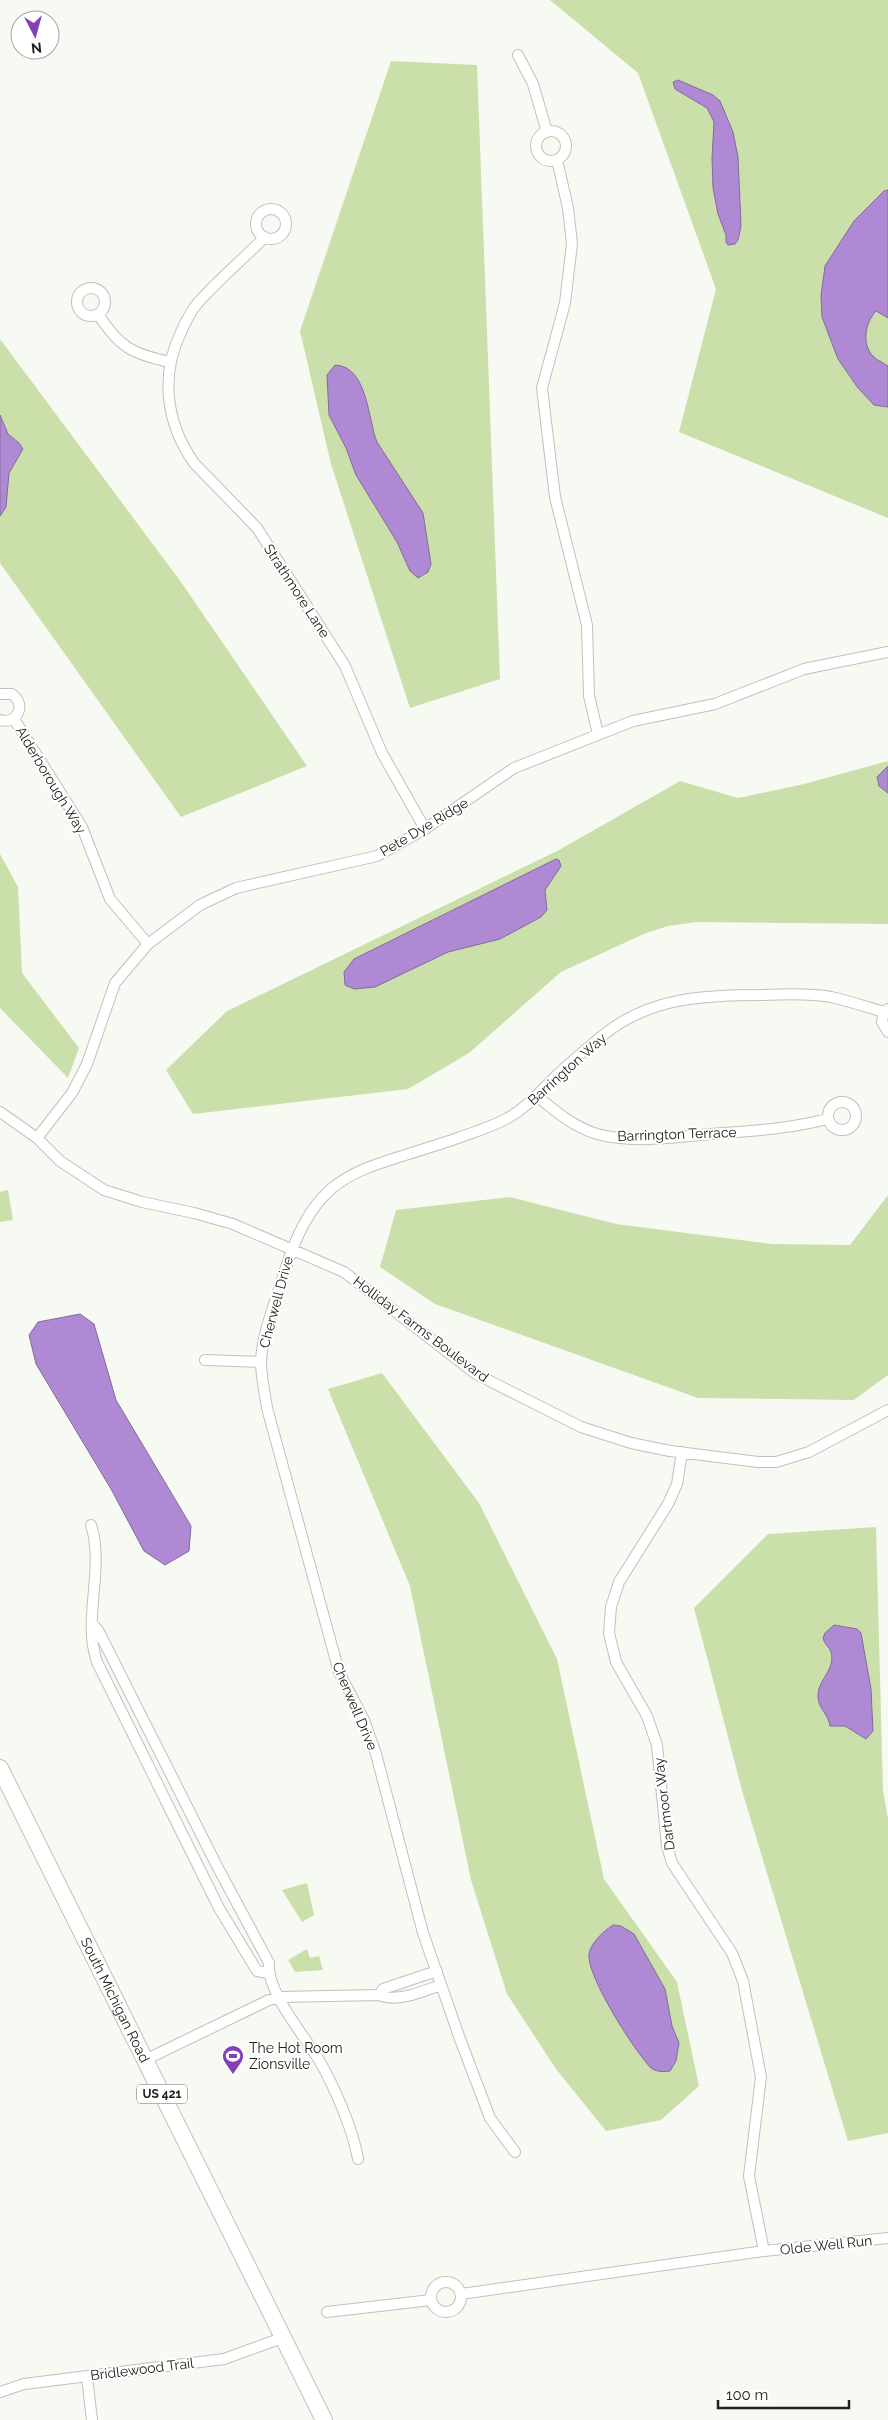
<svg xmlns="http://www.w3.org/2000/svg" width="888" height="2420" viewBox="0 0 888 2420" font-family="Raleway,sans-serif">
<rect width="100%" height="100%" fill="#f7faf2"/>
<path fill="#cbdfab" d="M550,0H888V518L679,432L716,289L638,73Z
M391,61L477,65L500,679L410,708L331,464L300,331Z
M0,339L181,582L307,766L181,817L0,563Z
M888,761V924L697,922L668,926L646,933L561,972L469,1053L408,1089L193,1114L166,1070L227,1011L559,850L680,781L738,798L804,784Z
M0,854L18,887L22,973L79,1048L68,1078L0,1008Z
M8,1190L13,1220L0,1222V1192Z
M888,1195V1375L854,1400L698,1398L435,1304L380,1267L396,1210L510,1197L616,1224L772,1244L850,1245Z
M382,1373L479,1503L557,1659L604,1879L677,1982L699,2086L661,2120L606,2131L556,2069L507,1994L471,1880L410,1586L328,1389Z
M876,1527L883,1791L888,1819V2133L848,2141L743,1794L694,1608L768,1534Z
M307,1883L314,1915L302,1922L282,1890Z
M307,1949L310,1958L319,1956L323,1970L295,1972L288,1960Z"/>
<path fill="#af89d3" stroke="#846a9d" d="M678,80L713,95L720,101L733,132L738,157L741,226L738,240L735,244L728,245L726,242V235L718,214L713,188L712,158L714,122L707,108L675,89L673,82Z
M888,190V318L876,311C865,323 861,345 874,357C878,361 884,363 888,366V407L874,405L858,388L838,359L822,317L821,296L825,266L854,221L884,191Z
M335,365C368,366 368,421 377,442L423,513L431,564L428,572L418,578L410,571L397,542L356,475L346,448L329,415L327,375Z
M0,415L8,434L19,443L23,449L9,473L6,507L0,516Z
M888,766V793L879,786L877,777Z
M556,859L559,860L561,866L545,890L547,910L541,917L500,939L448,952L375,987L354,989L345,985L344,972L354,959Z
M80,1314L94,1324L116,1400L191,1526L189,1551L165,1565L144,1551L111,1489L36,1364L29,1335L38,1322Z
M834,1625L857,1629L861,1633L871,1689L873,1731L866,1739L845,1726H830C829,1715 818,1708 818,1697C817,1680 836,1670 831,1652C829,1646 824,1644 823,1638L825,1633Z
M613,1925L621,1926L634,1934L665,1989L672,2026L679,2043L676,2061L670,2071C664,2072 656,2072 651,2068C635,2052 586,1975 589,1954C591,1942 604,1931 613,1925Z"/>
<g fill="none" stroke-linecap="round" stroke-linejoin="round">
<g stroke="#bfc2ba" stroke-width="12">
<path id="minor" d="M518,55L533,84L547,132
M536 146a15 15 0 1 1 30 0a15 15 0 1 1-30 0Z
M557,160L568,208L572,244L565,303L542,388L555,497L587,625L589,696L598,734
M256 224a15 15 0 1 1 30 0a15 15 0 1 1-30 0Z
M265,237C242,260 217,281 196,305C190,313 185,323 181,332C160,376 166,423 194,463L257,528L345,666L382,753L425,829
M77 302a14 14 0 1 1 28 0a14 14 0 1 1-28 0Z
M98,314C119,347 132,354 170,362
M0,694H12C27,705 17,725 0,720
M14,719L82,827L110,899L148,944
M888,1009L884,1012L882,1022L888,1032
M537,1096C555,1111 574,1127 597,1134C633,1144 675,1137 711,1134C750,1131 789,1129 827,1119
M828 1116a14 14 0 1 1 28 0a14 14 0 1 1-28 0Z
M0,1112L37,1138L60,1161L104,1190L142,1202L194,1213L233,1224L344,1272L476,1374L581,1427L631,1443L670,1451L758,1462H776L809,1452L888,1410
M37,1138L72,1093L87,1064L115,983L148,944L200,905L236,888L377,856L425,829L514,768L633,721L715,704L804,669L888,652
M205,1360L261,1362
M682,1452L677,1484L668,1504L619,1582L611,1607L609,1633L616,1662L647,1716L657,1745L667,1846L672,1863L732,1953L743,1981L761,2077L749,2176L764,2251
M91,1525C105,1569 82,1618 97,1662L219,1908L257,1971L268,1973
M93,1625L98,1630L217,1866L269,1963C266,1991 304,2035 319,2060C334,2086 353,2129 358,2159
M379,1995L383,1989L437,1971
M145,2060L269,2000L280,1997L379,1995C398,2003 423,1991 441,1985
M515,2152L490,2118L460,2039L423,1933L376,1754L364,1720L339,1672L267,1408C265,1393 261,1377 261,1362C262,1335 273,1308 281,1283C316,1165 354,1174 458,1138C474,1132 491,1127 506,1119C523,1110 534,1098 548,1084C564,1067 584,1051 602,1036C649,997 705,995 763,995C785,994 810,993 831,997C849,1001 867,1007 884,1012
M431 2297a15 15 0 1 1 30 0a15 15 0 1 1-30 0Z
M461,2294L764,2251L888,2238
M327,2312L431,2300
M87,2377L92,2420
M0,2392L24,2384L224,2359L282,2338"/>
</g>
<g stroke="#bfc2ba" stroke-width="18">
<g id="primary">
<path id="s1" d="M0,1768L324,2420"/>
</g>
</g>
<use href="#minor" stroke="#fff" stroke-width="10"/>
<use href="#primary" stroke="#fff" stroke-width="16"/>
</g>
<defs>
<g id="stadium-pin" transform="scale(1.125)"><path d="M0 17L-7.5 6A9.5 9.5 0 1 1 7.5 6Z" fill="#8341b5" stroke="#fff"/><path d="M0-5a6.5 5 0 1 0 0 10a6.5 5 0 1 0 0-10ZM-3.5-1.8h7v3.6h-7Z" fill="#fff"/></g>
</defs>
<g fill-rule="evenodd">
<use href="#stadium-pin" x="233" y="2056"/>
</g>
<g text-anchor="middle" stroke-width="4" stroke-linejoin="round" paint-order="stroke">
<rect fill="#fff" stroke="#646462" stroke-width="1" x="137" y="2084.5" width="50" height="19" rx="4"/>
<g font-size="12" font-weight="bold" fill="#21221f">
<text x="162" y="2098">US 421</text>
</g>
<g font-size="14" fill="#21221f" stroke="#fff">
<text transform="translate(297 591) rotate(57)" y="5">Strathmore Lane</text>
<text transform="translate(51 780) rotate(59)" y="5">Alderborough Way</text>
<text transform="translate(424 827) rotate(-31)" y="5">Pete Dye Ridge</text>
<text transform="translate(567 1069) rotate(-42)" y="5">Barrington Way</text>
<text transform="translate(677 1134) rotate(-2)" y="5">Barrington Terrace</text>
<text transform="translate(276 1302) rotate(-75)" y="5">Cherwell Drive</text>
<text transform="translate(421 1329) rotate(37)" y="5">Holliday Farms Boulevard</text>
<text transform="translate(355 1706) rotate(67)" y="5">Cherwell Drive</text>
<text transform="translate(664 1804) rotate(-97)" y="5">Dartmoor Way</text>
<text dy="5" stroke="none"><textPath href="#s1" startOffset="259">South Michigan Road</textPath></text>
<text transform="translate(826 2245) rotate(-6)" y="5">Olde Well Run</text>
<text transform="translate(142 2369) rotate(-7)" y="5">Bridlewood Trail</text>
</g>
<g font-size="14" fill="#21221f" stroke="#fff" text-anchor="start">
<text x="249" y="2053">The Hot Room<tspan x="249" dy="16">Zionsville</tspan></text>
</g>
</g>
<g transform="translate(35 35) rotate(174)"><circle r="24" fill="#ffffff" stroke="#a6a7a5"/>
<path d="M0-4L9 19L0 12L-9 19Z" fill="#8341b5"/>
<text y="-8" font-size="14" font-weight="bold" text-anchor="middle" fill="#21221f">N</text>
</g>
<path d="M718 2400v8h131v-8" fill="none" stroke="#21221f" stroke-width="2.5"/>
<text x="726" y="2400" font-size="15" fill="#21221f" stroke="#ffffff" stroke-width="4" paint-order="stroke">100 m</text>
</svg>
